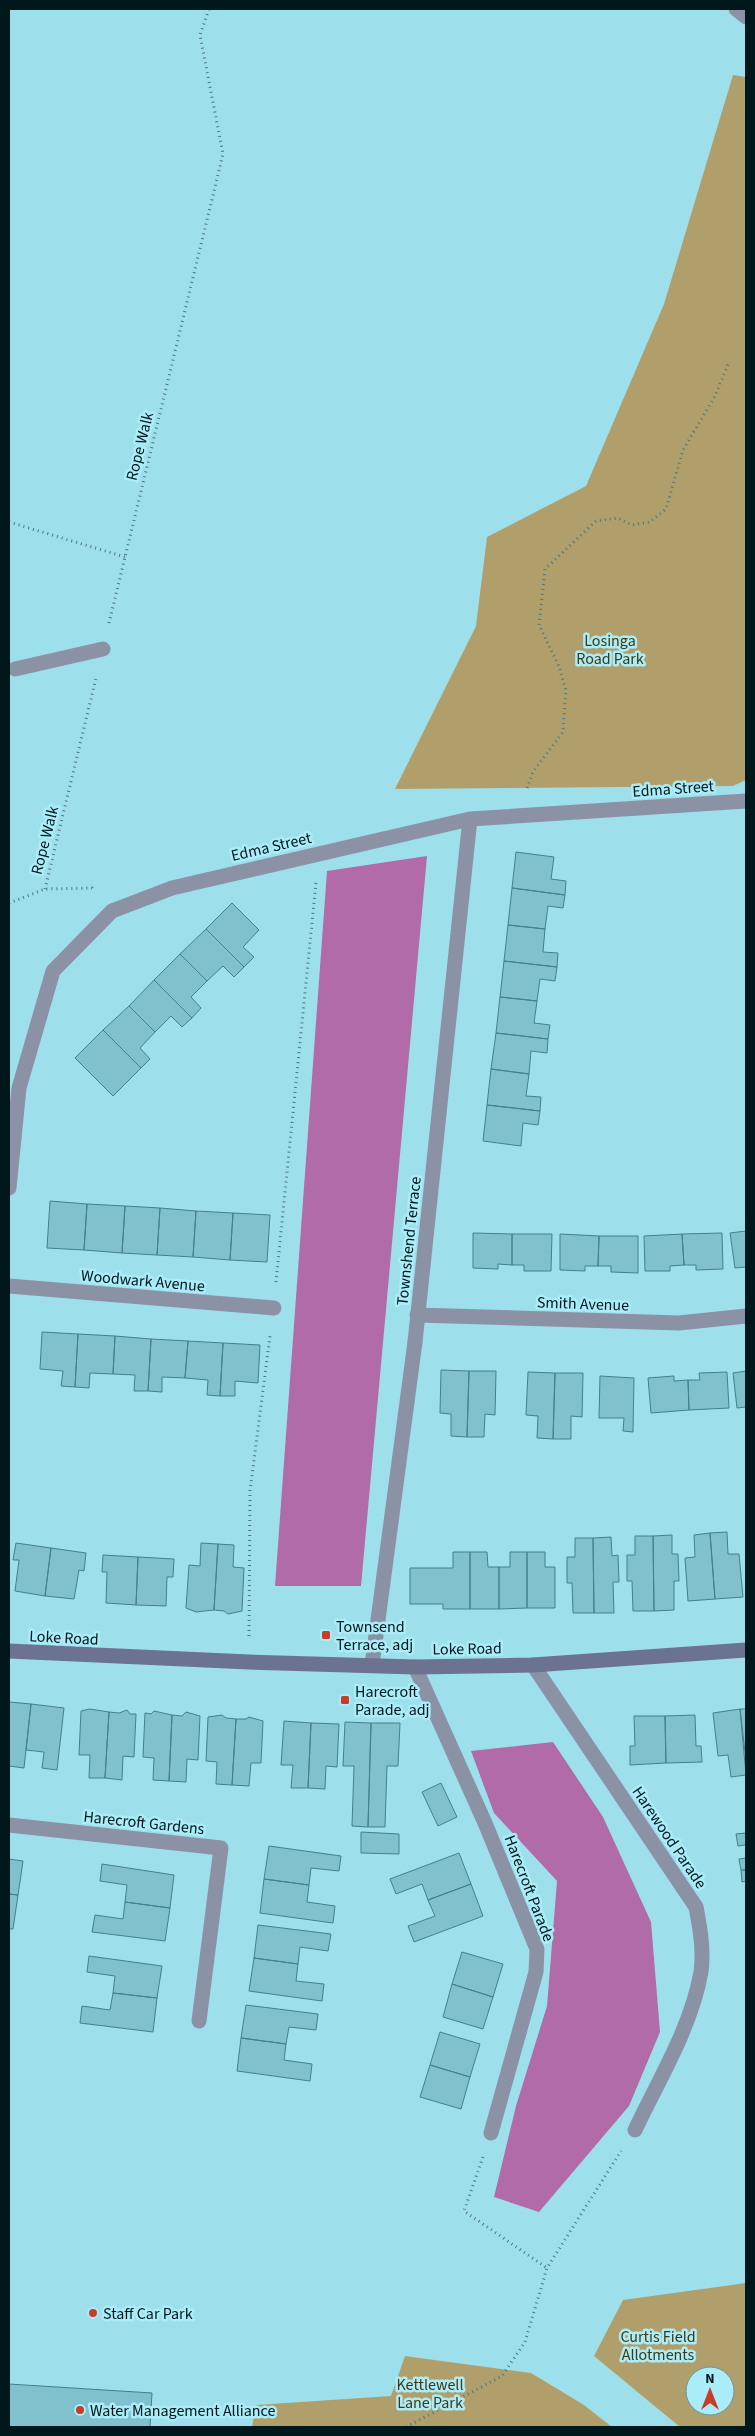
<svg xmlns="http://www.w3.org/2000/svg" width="755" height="2436" viewBox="0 0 755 2436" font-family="'Source Sans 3',sans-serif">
<rect width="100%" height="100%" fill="#9edfec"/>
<path fill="#b19f6b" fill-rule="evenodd" d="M733,75L746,77V780L733,786L395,789L476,626L487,537L586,486L664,304Z
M746,2283V2427H680L594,2356L623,2300ZM695,2376H725V2406H695Z
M405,2356L531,2373L584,2405L612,2427H252L256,2405L391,2396Z"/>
<path fill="#b16ba8" d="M427,856L361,1586H275L327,871Z
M553,1742L603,1817L651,1922L660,2032L629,2106L539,2212L494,2197L516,2106L547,2006L557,1881L494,1813L471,1751Z"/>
<path fill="#81c1cd" stroke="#42818c" d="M516,852L554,857L551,879L566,881L565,895L512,888Z
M512,888L565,895L563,908L548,906L545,929L508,925Z
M232,903L259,930L243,947L254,957L244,967L206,929Z
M508,925L545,929L543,952L558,953L557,967L504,961Z
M206,929L244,967L234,977L223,966L207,981L180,954Z
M180,954L207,981L191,997L201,1008L192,1018L154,980Z
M504,961L557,967L555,981L540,979L537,1001L500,997Z
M154,980L192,1018L182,1027L171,1016L155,1032L129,1006Z
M500,997L537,1001L534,1023L550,1025L548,1039L496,1033Z
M129,1006L155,1032L140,1048L150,1059L141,1068L103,1030Z
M103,1030L141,1068L113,1096L75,1058Z
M496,1033L548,1039L547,1053L531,1051L529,1074L491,1069Z
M491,1069L529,1074L526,1096L541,1097L540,1111L487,1105Z
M487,1105L540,1111L538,1125L523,1123L521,1146L483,1141Z
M50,1201L87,1204L84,1250L47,1248Z
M87,1204L125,1206L122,1253L84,1250Z
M125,1206L160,1208L157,1255L122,1253Z
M160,1208L196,1211L193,1257L157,1255Z
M196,1211L233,1213L230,1260L193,1257Z
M233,1213L270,1215L267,1262L230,1260Z
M746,1231V1267L735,1268L730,1233Z
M473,1233L512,1234V1265L498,1264V1269L473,1268Z
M722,1233L723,1269L696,1270V1265H684L682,1234Z
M512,1234H552L551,1271H524V1265H512Z
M560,1234L599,1236L598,1266H585V1271L560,1270Z
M682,1234L684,1265L670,1266V1271H645L644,1236Z
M599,1236H638V1273L611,1272V1266H598Z
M42,1332L78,1334L75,1387L61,1386L63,1371L40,1369Z
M78,1334L115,1336L113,1374L90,1373L89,1388L75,1387Z
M115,1336L151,1339L148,1391H134L135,1375L113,1374Z
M151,1339L188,1341L185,1378L162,1377V1392L148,1391Z
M188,1341L223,1343L220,1396L207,1395L208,1380L185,1378Z
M223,1343L260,1345L258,1383L235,1381V1396H220Z
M441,1370L469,1371L467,1437L451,1436V1414L440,1413Z
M469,1371H496L495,1415L485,1414L484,1437H467Z
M746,1371V1407L737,1408L733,1373Z
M528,1372L555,1373L553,1439L537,1438L538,1416L526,1415Z
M727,1372L729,1408L689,1410L688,1380H700L699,1373Z
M555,1373H583L582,1417L571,1416V1439H553Z
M600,1376L634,1378L633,1432L623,1431L624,1418H599Z
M674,1376V1381L688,1380L689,1410L651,1413L648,1378Z
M727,1532L728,1554H739L743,1597L715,1599L710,1533Z
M710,1533L715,1599L688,1601L685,1558L695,1557L694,1535Z
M672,1535V1554H678L679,1581H674V1610L654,1611L653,1536Z
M635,1536H653L654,1611H633L632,1581H627V1555H635Z
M611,1537L612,1556L618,1555L619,1582H613L614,1613H594L593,1538Z
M575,1538H593L594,1613H573L572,1583H567V1557H575Z
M16,1543L51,1548L45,1596L15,1591L19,1560H13Z
M201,1543L218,1544L214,1610L196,1612L186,1608L189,1565L200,1566Z
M218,1544L234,1545L233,1567L244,1568L242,1611L228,1614L224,1611L214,1610Z
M51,1548L86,1553L84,1571L79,1570L74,1599L45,1596Z
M453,1552H470V1609H443V1604H410V1568H453Z
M470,1552H487L488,1567H499V1609H470Z
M510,1552H527V1608L499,1609V1567H510Z
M527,1552H545V1567H555V1608H527Z
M103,1555L138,1557L136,1605L106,1603L107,1572H102Z
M138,1557L174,1559L173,1577H167L166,1606L136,1605Z
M9,1702L31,1704L24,1768L9,1766Z
M31,1704L64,1708L57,1770L42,1768L44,1752L26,1750Z
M90,1709L109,1712L105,1778H89L90,1755H79L81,1711Z
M740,1709L746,1775L731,1777L728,1755L718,1756L713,1713Z
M740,1709H746V1761Z
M127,1710L130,1714H136L134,1757L123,1756L122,1780L105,1778L109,1712L119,1713Z
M154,1711L172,1715L169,1781L153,1780L154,1758L143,1757L145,1713L151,1714Z
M186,1712L200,1716L198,1760L187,1759L186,1782L169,1781L172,1715L182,1716Z
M222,1715L226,1718L236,1719L232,1785L216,1784L217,1762L206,1761L208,1717Z
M695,1715L696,1746H701L702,1762L666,1763L665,1716Z
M634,1716H665L666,1763L630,1765V1746H635Z
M249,1717L263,1721L261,1763H251L249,1786L232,1785L236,1719H246Z
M284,1721L311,1723L308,1788H291L293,1765H281Z
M345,1722L371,1723L368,1827L352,1826L354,1766H343Z
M311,1723L339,1724L337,1767L326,1766L325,1789L308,1788Z
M371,1723H400L398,1766H387L385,1827H368Z
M441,1783L457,1817L438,1826L422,1792Z
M361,1832L399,1834V1854L361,1853Z
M746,1833V1845L738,1846L736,1834Z
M269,1846L341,1856L339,1871L311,1868L309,1885L264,1879Z
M459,1853L471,1884L428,1900L422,1884L396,1894L390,1879Z
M746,1858V1870H741L739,1859Z
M9,1859L23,1861L18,1895L9,1894Z
M102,1864L174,1875L170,1908L125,1902L127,1885L100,1881Z
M741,1870H746V1881L742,1882Z
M264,1879L309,1885L307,1902L335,1906L333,1923L260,1913Z
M471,1884L483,1916L414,1942L408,1926L435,1916L428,1900Z
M9,1894L18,1895L13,1929H9Z
M125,1902L170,1908L165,1941L92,1932L95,1915L123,1919Z
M258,1925L331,1934L328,1951L300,1947L298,1964L254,1958Z
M462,1952L503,1964L493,1997L452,1984Z
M89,1956L162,1966L157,1998L113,1993L115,1976L87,1972Z
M254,1958L298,1964L296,1981L324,1984L322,2001L249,1991Z
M452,1984L493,1997L483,2029L443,2017Z
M113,1993L157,1998L153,2032L80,2023L82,2006L110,2010Z
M246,2005L318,2014L316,2030L289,2027L286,2044L241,2038Z
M440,2032L480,2044L470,2077L430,2065Z
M241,2038L286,2044L284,2060L312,2064L310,2081L237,2071Z
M430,2065L470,2077L461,2109L420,2097Z
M9,2384L152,2393L150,2427H9Z"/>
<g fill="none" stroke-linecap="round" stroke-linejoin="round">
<path stroke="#4c777f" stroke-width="3" stroke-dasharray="1 4" stroke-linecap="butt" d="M9,522L125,557
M109,623L223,154L200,35L209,9
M527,788L533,772L563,732L566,690L558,664L539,625L545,569L596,521L618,518L632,525L650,522L666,509L683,450L715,396L729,362
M45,889L96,678
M9,903L45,889L92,888L94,891
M276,1282L316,883
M249,1636L250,1491L270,1336
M483,2157L464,2211L547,2268
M406,2427L502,2376L525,2342L547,2268L621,2151"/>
<path stroke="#8c92a6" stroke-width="15" d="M736,9L746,17
M15,669L103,649
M372,1665L415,1342"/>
<path stroke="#8c92a6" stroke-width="15" d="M9,1188L19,1088L53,971L112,911L172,888L470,819L746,801
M9,1286L274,1308
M417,1315L679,1323L746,1316
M415,1342L470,819
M533,1665L696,1907C700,1928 704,1950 701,1972C691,2028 659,2079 635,2130
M415,1667L485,1823L537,1949L536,1972L491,2133
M9,1825L221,1848L199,2021"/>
<path stroke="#6b7390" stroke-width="15" d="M9,1651L249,1662L415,1667L533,1665L746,1650"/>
</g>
<g fill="#c93d28" stroke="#abecf9" stroke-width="2">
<rect x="321" y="1630" width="10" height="10" rx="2.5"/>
<rect x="340" y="1695" width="10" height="10" rx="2.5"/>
<circle cx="93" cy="2313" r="5"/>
<circle cx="80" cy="2410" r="5"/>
</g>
<g text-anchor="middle" stroke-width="5" stroke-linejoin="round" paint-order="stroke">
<g font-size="16" fill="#00171b" stroke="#abecf9">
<text transform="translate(139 446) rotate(-76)" y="6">Rope Walk</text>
<text transform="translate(673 788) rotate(-4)" y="6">Edma Street</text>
<text transform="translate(44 840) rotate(-76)" y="6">Rope Walk</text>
<text transform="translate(271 846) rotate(-13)" y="6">Edma Street</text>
<text transform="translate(408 1241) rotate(-84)" y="6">Townshend Terrace</text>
<text transform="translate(143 1280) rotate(5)" y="6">Woodwark Avenue</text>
<text transform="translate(583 1303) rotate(2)" y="6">Smith Avenue</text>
<text transform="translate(64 1637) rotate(3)" y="6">Loke Road</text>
<text transform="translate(467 1648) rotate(-1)" y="6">Loke Road</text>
<text transform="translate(144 1822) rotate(6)" y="6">Harecroft Gardens</text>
<text transform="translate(670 1837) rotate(56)" y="6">Harewood Parade</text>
<text transform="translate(530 1888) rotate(69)" y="6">Harecroft Parade</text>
</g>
<g font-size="16" fill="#44370d" stroke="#abecf9">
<text x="610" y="646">Losinga<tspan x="610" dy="18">Road Park</tspan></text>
<text x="658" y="2342">Curtis Field<tspan x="658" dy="18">Allotments</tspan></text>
<text x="430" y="2390">Kettlewell<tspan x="430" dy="18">Lane Park</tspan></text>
</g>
<g font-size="16" fill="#00171b" stroke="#abecf9" text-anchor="start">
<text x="336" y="1632">Townsend<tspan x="336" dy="18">Terrace, adj</tspan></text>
<text x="355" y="1697">Harecroft<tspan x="355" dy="18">Parade, adj</tspan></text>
<text x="103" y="2319">Staff Car Park</text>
<text x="90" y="2416">Water Management Alliance</text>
</g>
</g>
<rect width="755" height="2436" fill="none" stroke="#00171b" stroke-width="20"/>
<g transform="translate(710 2391)"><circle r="24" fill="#abecf9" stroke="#6797a0"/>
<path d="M0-4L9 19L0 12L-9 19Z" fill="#c93d28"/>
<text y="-8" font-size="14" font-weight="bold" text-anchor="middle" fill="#00171b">N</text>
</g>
</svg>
